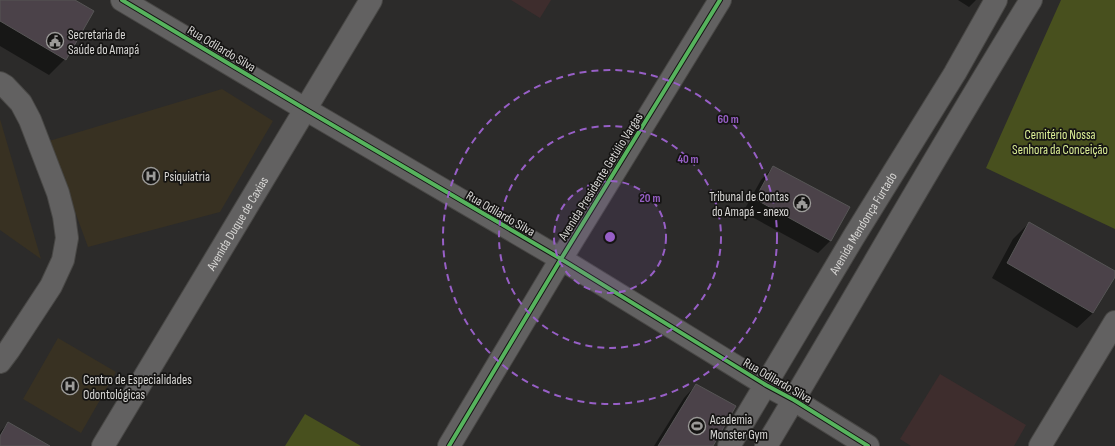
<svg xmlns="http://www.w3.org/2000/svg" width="1115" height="446" viewBox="0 0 1115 446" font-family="'Sofia Sans Condensed',sans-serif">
<rect width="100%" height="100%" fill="#2c2b2a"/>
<path fill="#3e2d2d" d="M511,0H551L540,18Z
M940,374L1026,425L1014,446H911L900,439Z"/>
<path fill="#383122" d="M222,89L273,121L220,212L88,247L49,141Z
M0,119L41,259L0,230Z
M58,338L116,372L81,433L23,399Z"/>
<path fill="#48501e" d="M1061,0H1115V229L986,168Z
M305,414L361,446H285Z"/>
<path fill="#0007" d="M0,0H73L65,59L49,75L0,46Z
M958,0H976L969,7Z
M773,167L831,240L818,253L743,212L761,180Z
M1029,223L1115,272V275L1093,313L1077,328L992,278L1013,239Z
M696,385L711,446H654L684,398Z
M8,423L48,446H0V432Z"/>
<path fill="#4b4249" stroke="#565555" d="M0,0H75L94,11L66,60L0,21Z
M773,166L850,207L831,241L755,199Z
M1029,222L1115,271V277L1093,313L1007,263Z
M696,384L736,406L713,446H658Z
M8,422L50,446H0V436Z"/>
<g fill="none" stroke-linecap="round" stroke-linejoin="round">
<g stroke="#484745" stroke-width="24">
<g id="minor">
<path d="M122,0L305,109L561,259L766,385L794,400L868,446"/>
<path d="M0,83L5,86L21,103L30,120L58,193L64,216L67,238L63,260L51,286L9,350L0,362"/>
<path id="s1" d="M103,446L371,0"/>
<path d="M449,446L561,259L720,0"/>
<path id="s2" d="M729,446L853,238L955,73L996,0"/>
<path d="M766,446C855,298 940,147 1031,0"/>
<path d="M1040,446L1115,322"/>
</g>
</g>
<use href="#minor" stroke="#626161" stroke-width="22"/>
<g stroke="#151413" stroke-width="6">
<path id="cycleway" d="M122,0L305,109L561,259L766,385L794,400L868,446
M449,446L561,259L720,0"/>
</g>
<use href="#cycleway" stroke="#56b35d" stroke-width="4"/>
</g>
<circle cx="610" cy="237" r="56" fill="#975fc6" fill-opacity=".12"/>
<g fill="none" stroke="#975fc6" stroke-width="2" stroke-dasharray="7 5">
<circle cx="610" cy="237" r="56"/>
<circle cx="610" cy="237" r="111"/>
<circle cx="610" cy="237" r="167"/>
</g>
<defs>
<g id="civic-ring" transform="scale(0.9)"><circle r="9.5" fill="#151413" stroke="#9c9b99" stroke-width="1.5"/><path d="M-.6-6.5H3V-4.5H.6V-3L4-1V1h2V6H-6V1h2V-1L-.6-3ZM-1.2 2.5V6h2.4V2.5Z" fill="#9c9b99"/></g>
<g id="hospital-ring" transform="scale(0.9)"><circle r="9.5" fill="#151413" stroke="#9c9b99" stroke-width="1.5"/><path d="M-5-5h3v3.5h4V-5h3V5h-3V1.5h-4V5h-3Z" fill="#9c9b99"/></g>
<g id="stadium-ring" transform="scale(0.9)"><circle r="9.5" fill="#151413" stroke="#9c9b99" stroke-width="1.5"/><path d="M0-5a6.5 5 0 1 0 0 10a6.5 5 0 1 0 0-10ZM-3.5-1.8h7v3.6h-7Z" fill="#9c9b99"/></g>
</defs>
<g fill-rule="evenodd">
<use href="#civic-ring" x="55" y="41"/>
<use href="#hospital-ring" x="151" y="176"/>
<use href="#civic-ring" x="802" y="203"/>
<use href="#hospital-ring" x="70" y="386"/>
<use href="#stadium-ring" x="697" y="426"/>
</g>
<g text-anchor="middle" stroke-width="3.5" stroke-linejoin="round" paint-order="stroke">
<g font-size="13" fill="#d8d7d5" stroke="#151413" text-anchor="start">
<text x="68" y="39">Secretaria de<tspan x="68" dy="15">Saúde do Amapá</tspan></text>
<text x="164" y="181">Psiquiatria</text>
<text x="789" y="201" text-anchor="end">Tribunal de Contas<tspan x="789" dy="15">do Amapá - anexo</tspan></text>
<text x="83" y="384">Centro de Especialidades<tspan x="83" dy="15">Odontológicas</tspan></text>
<text x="710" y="424">Academia<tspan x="710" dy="15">Monster Gym</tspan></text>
</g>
<g font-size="13" fill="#d8d7d5" stroke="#151413">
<text transform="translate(222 48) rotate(31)" y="5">Rua Odilardo Silva</text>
<text transform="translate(600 176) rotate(-58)" y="5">Avenida Presidente Getúlio Vargas</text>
<text transform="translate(501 213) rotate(30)" y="5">Rua Odilardo Silva</text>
<text dy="5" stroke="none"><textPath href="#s1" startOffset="260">Avenida Duque de Caxias</textPath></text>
<text dy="5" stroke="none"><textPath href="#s2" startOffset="260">Avenida Mendonça Furtado</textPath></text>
<text transform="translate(778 380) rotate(30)" y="5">Rua Odilardo Silva</text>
</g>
<g font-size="13" fill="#dbee95" stroke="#151413">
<text x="1060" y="139">Cemitério Nossa<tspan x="1060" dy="15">Senhora da Conceição</tspan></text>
</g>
</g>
<circle cx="610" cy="237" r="6" fill="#975fc6" stroke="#151413" stroke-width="2"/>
<g font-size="12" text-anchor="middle" font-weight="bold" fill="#975fc6" stroke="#151413" stroke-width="3.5" stroke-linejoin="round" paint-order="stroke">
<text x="728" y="123">60 m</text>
<text x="688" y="163">40 m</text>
<text x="650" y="202">20 m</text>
</g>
</svg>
